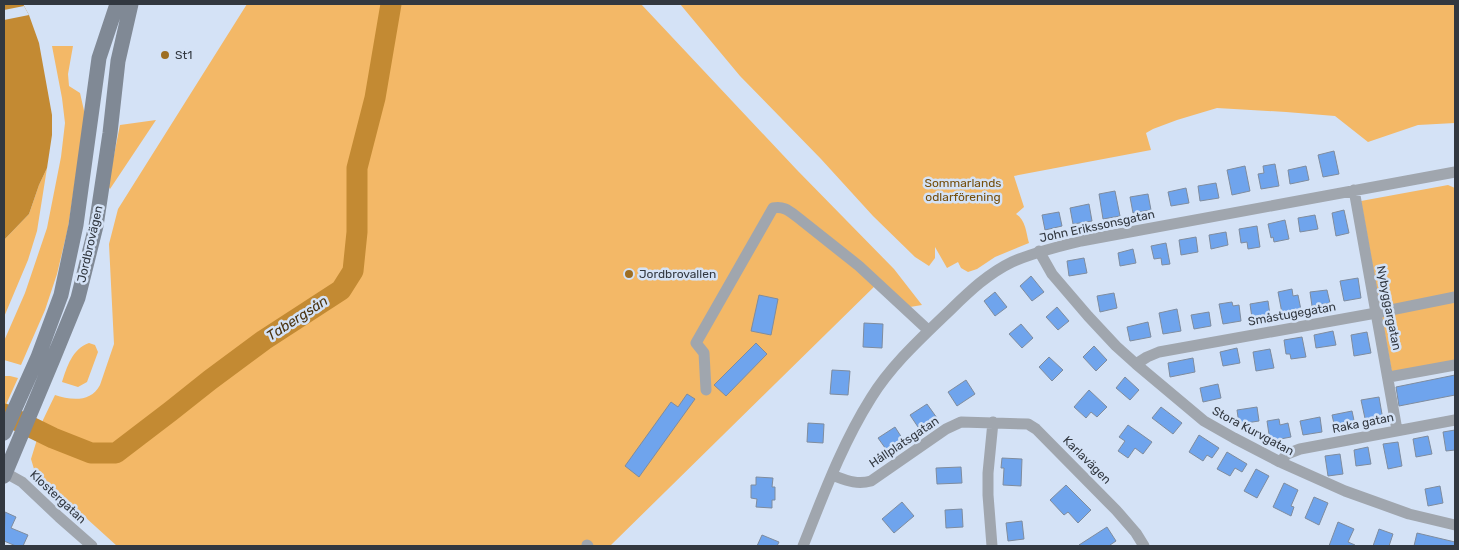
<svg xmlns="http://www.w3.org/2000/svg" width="1459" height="550" viewBox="0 0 1459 550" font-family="Rubik,sans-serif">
<rect width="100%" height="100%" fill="#d4e2f6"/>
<path fill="#f3b867" d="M247,4H641L797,170L894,269L922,305L910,307L881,280L610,546H117L53,488L34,469L31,459L43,420L55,395C70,400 91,403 100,385L114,344L109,244L118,209Z
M680,4H1455V123L1418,125L1368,142L1335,116L1286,112L1217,108L1177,120L1153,129L1146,133L1151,150L1014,176L1024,207L1016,214C1026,220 1026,233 1029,243L995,257L977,269L968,272L961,268L958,262L947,268L935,247V258L929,266L915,257L873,216L821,159L740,76Z
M52,46H73L68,74L69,86L80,93L85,115L68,228L57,274L45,310L21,365L4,360V341L25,293L47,228L61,157L65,123L62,98Z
M156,120L110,189L108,185L120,125Z
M47,168L37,231L28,260L4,317V240L29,214L39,185Z
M1448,185L1455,188V361L1392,373L1361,201Z
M89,343L95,345L98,352L87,382L78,387L62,382C67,367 72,349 89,343Z
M4,376H10L18,378L4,409Z"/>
<path fill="#c38a33" d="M4,4H23L29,15L39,43L52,115V135L47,168L39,185L29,214L4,240Z"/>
<path fill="#d4e2f6" d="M24,6L29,15L4,20V10Z"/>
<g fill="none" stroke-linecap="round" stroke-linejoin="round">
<path stroke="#c38a33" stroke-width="21" d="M4,414L53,438L91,453H116L171,411L210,380L264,340L341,290L353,271L357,232V168L375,98L391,4"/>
</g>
<path fill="#6fa4ed" stroke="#7f8c9e" d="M1334,151L1339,174L1323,177L1318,155Z
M1275,164L1279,186L1261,189L1258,174L1264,173L1263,166Z
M1245,166L1250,191L1232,195L1227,170Z
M1306,166L1309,180L1290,184L1288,170Z
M1216,183L1219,198L1200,201L1198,186Z
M1186,188L1189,203L1171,206L1168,192Z
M1115,191L1120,216L1103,219L1099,194Z
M1148,194L1151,210L1133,213L1130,197Z
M1089,204L1092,221L1073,224L1070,208Z
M1344,210L1349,233L1336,236L1332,213Z
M1059,212L1062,226L1045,230L1042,215Z
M1315,215L1318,229L1300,232L1298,218Z
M1285,220L1289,239L1274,242L1273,237L1271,238L1268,224Z
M1257,226L1260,247L1248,249L1247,242L1241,243L1239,229Z
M1226,232L1228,245L1211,249L1209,235Z
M1196,237L1198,252L1181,255L1179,240Z
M1166,243L1170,264L1162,265L1161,258L1154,259L1151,246Z
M1133,249L1136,263L1120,266L1118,253Z
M1084,258L1087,273L1069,276L1067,261Z
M1031,276L1044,292L1032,301L1020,286Z
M1358,278L1361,298L1344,301L1340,281Z
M1292,289L1293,296L1298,295L1301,310L1282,313L1278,292Z
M1327,290L1330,303L1312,306L1310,292Z
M995,292L1007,307L995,316L984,301Z
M1114,293L1117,308L1100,312L1097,296Z
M759,295L778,299L771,335L751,331Z
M1268,301L1270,315L1252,318L1250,304Z
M1232,302L1233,306L1239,305L1241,321L1223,324L1219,304Z
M1057,307L1069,321L1058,330L1046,317Z
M1177,309L1181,331L1163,334L1159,313Z
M1209,312L1211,326L1194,329L1191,315Z
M1148,322L1151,337L1130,341L1127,327Z
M864,323L883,324L882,348L863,347Z
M1021,324L1033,338L1022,348L1009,334Z
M1333,331L1336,345L1316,348L1314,335Z
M1367,332L1371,353L1354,356L1351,335Z
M1302,337L1306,357L1291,359L1290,354H1286L1284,340Z
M756,343L767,354L726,396L714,385Z
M1094,346L1107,360L1096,371L1083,357Z
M1237,348L1240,363L1223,366L1220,352Z
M1270,349L1274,368L1256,371L1253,352Z
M1049,357L1063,370L1052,381L1039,367Z
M1193,358L1195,372L1170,377L1168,363Z
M832,370L850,371L848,395L830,394Z
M1455,375V395L1399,406L1396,387Z
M1125,377L1139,390L1130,400L1116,388Z
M966,380L975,394L957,406L948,392Z
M1218,384L1221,398L1203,402L1200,388Z
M1089,390L1107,407L1097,417L1091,412L1086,418L1074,407Z
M687,394L695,399L639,477L625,466L671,402L678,407Z
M1379,397L1383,420L1366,423L1361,400Z
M927,404L937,418L920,430L910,415Z
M1161,407L1182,423L1173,434L1152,418Z
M1257,407L1259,421L1239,424L1237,410Z
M1352,411L1355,425L1335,428L1332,415Z
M1320,417L1322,432L1303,435L1300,421Z
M1279,419L1280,425L1288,423L1291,437L1270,441L1267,421Z
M808,423L824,424L823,443L807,442Z
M1128,425L1152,442L1143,454L1135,448L1128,458L1118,451L1125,441L1119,437Z
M895,427L904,441L888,452L878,438Z
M1455,430V450L1446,451L1443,432Z
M1199,435L1219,448L1212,458L1207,455L1203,461L1189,452Z
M1428,436L1432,454L1416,457L1413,439Z
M1398,442L1402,466L1388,469L1383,444Z
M1368,447L1371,464L1356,466L1354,450Z
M1227,452L1247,464L1242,472L1235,468L1230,476L1217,469Z
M1340,454L1343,474L1328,476L1325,456Z
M1002,458L1022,459L1021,486L1003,485L1004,468H1001Z
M961,467L962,483L937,484L936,468Z
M1256,469L1269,476L1257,498L1244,491Z
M756,477L773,478L772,487H775V500H772V508L756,507L757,499L751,498V485H756Z
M1284,483L1298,490L1291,506L1294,507L1291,516L1273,507Z
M1066,485L1091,510L1078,523L1068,512L1064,515L1050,500Z
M1440,486L1443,503L1428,506L1425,489Z
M1314,497L1328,503L1319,525L1305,518Z
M902,502L914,516L894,533L882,519Z
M962,509L963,527L946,528L945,510Z
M5,512L16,517L11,528L28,535L23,546H16L4,541Z
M1022,521L1024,539L1008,541L1006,523Z
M1338,522L1354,529L1348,542L1355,545L1354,546H1329Z
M1107,527L1116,541L1110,545L1111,546H1080L1079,545Z
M1379,529L1393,534L1389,546H1373Z
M1417,533L1455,542V546H1414Z
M762,535L779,542L777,546H757Z"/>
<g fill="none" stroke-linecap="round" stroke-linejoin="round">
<path stroke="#a0a6ae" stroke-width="11" d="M1354,190L1397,430
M1039,251L1052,274L1088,316L1116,346L1136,364L1204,421L1234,438L1280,462L1345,491L1409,514L1455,525
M1136,364L1147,357L1159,352L1376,313L1455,297
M1389,377L1455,365
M706,390L704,353L696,343L773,208C783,206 788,210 796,216L859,266L928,330
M1280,462L1287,454L1300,449L1455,420
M4,472L22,482L59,517L92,546
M832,475C846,480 856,485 871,481L946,429L961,422L1028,424L1036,429L1116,510L1136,533L1144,546
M587,545L588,546
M803,546C823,496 842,444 871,398C890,367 918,341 944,316C965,296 985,275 1012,262C1034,252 1057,247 1081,241L1455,172
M992,546L988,495V473L993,422"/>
<path stroke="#808995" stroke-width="15" d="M4,433L38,357L61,295L76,225L99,58L117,4
M4,476L53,359L78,298L96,226L110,133L118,61L131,4"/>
</g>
<g fill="#9e6e22" stroke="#d4e2f6" stroke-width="2">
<circle cx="165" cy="55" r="5"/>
<circle cx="629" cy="274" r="5"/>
</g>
<g text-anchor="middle" stroke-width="5" stroke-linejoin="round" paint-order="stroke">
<g font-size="12" fill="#323840" stroke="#d4e2f6" text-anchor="start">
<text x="175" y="59">St1</text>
<text x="639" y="278">Jordbrovallen</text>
</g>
<g font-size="12" fill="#744e0c" stroke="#d4e2f6">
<text x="963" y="187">Sommarlands<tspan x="963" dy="14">odlarförening</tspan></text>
</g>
<g font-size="12" fill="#323840" stroke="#d4e2f6">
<text transform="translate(1097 226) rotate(-12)" y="4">John Erikssonsgatan</text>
<text transform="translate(90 244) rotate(-77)" y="4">Jordbrovägen</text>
<text transform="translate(1389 308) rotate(79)" y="4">Nybyggargatan</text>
<text transform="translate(1292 314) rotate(-10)" y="4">Småstugegatan</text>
<text transform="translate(1363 423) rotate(-11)" y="4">Raka gatan</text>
<text transform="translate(1253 431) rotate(28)" y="4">Stora Kurvgatan</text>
<text transform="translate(904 442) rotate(-34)" y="4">Hållplatsgatan</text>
<text transform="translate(1087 460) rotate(45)" y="4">Karlavägen</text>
<text transform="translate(58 497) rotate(43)" y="4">Klostergatan</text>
</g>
<g font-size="14" font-style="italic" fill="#4b330f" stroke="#d4e2f6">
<text transform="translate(297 318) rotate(-33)" y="5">Tabergsån</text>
</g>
</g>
<rect width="1459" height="550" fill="none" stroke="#323840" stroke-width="10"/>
</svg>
